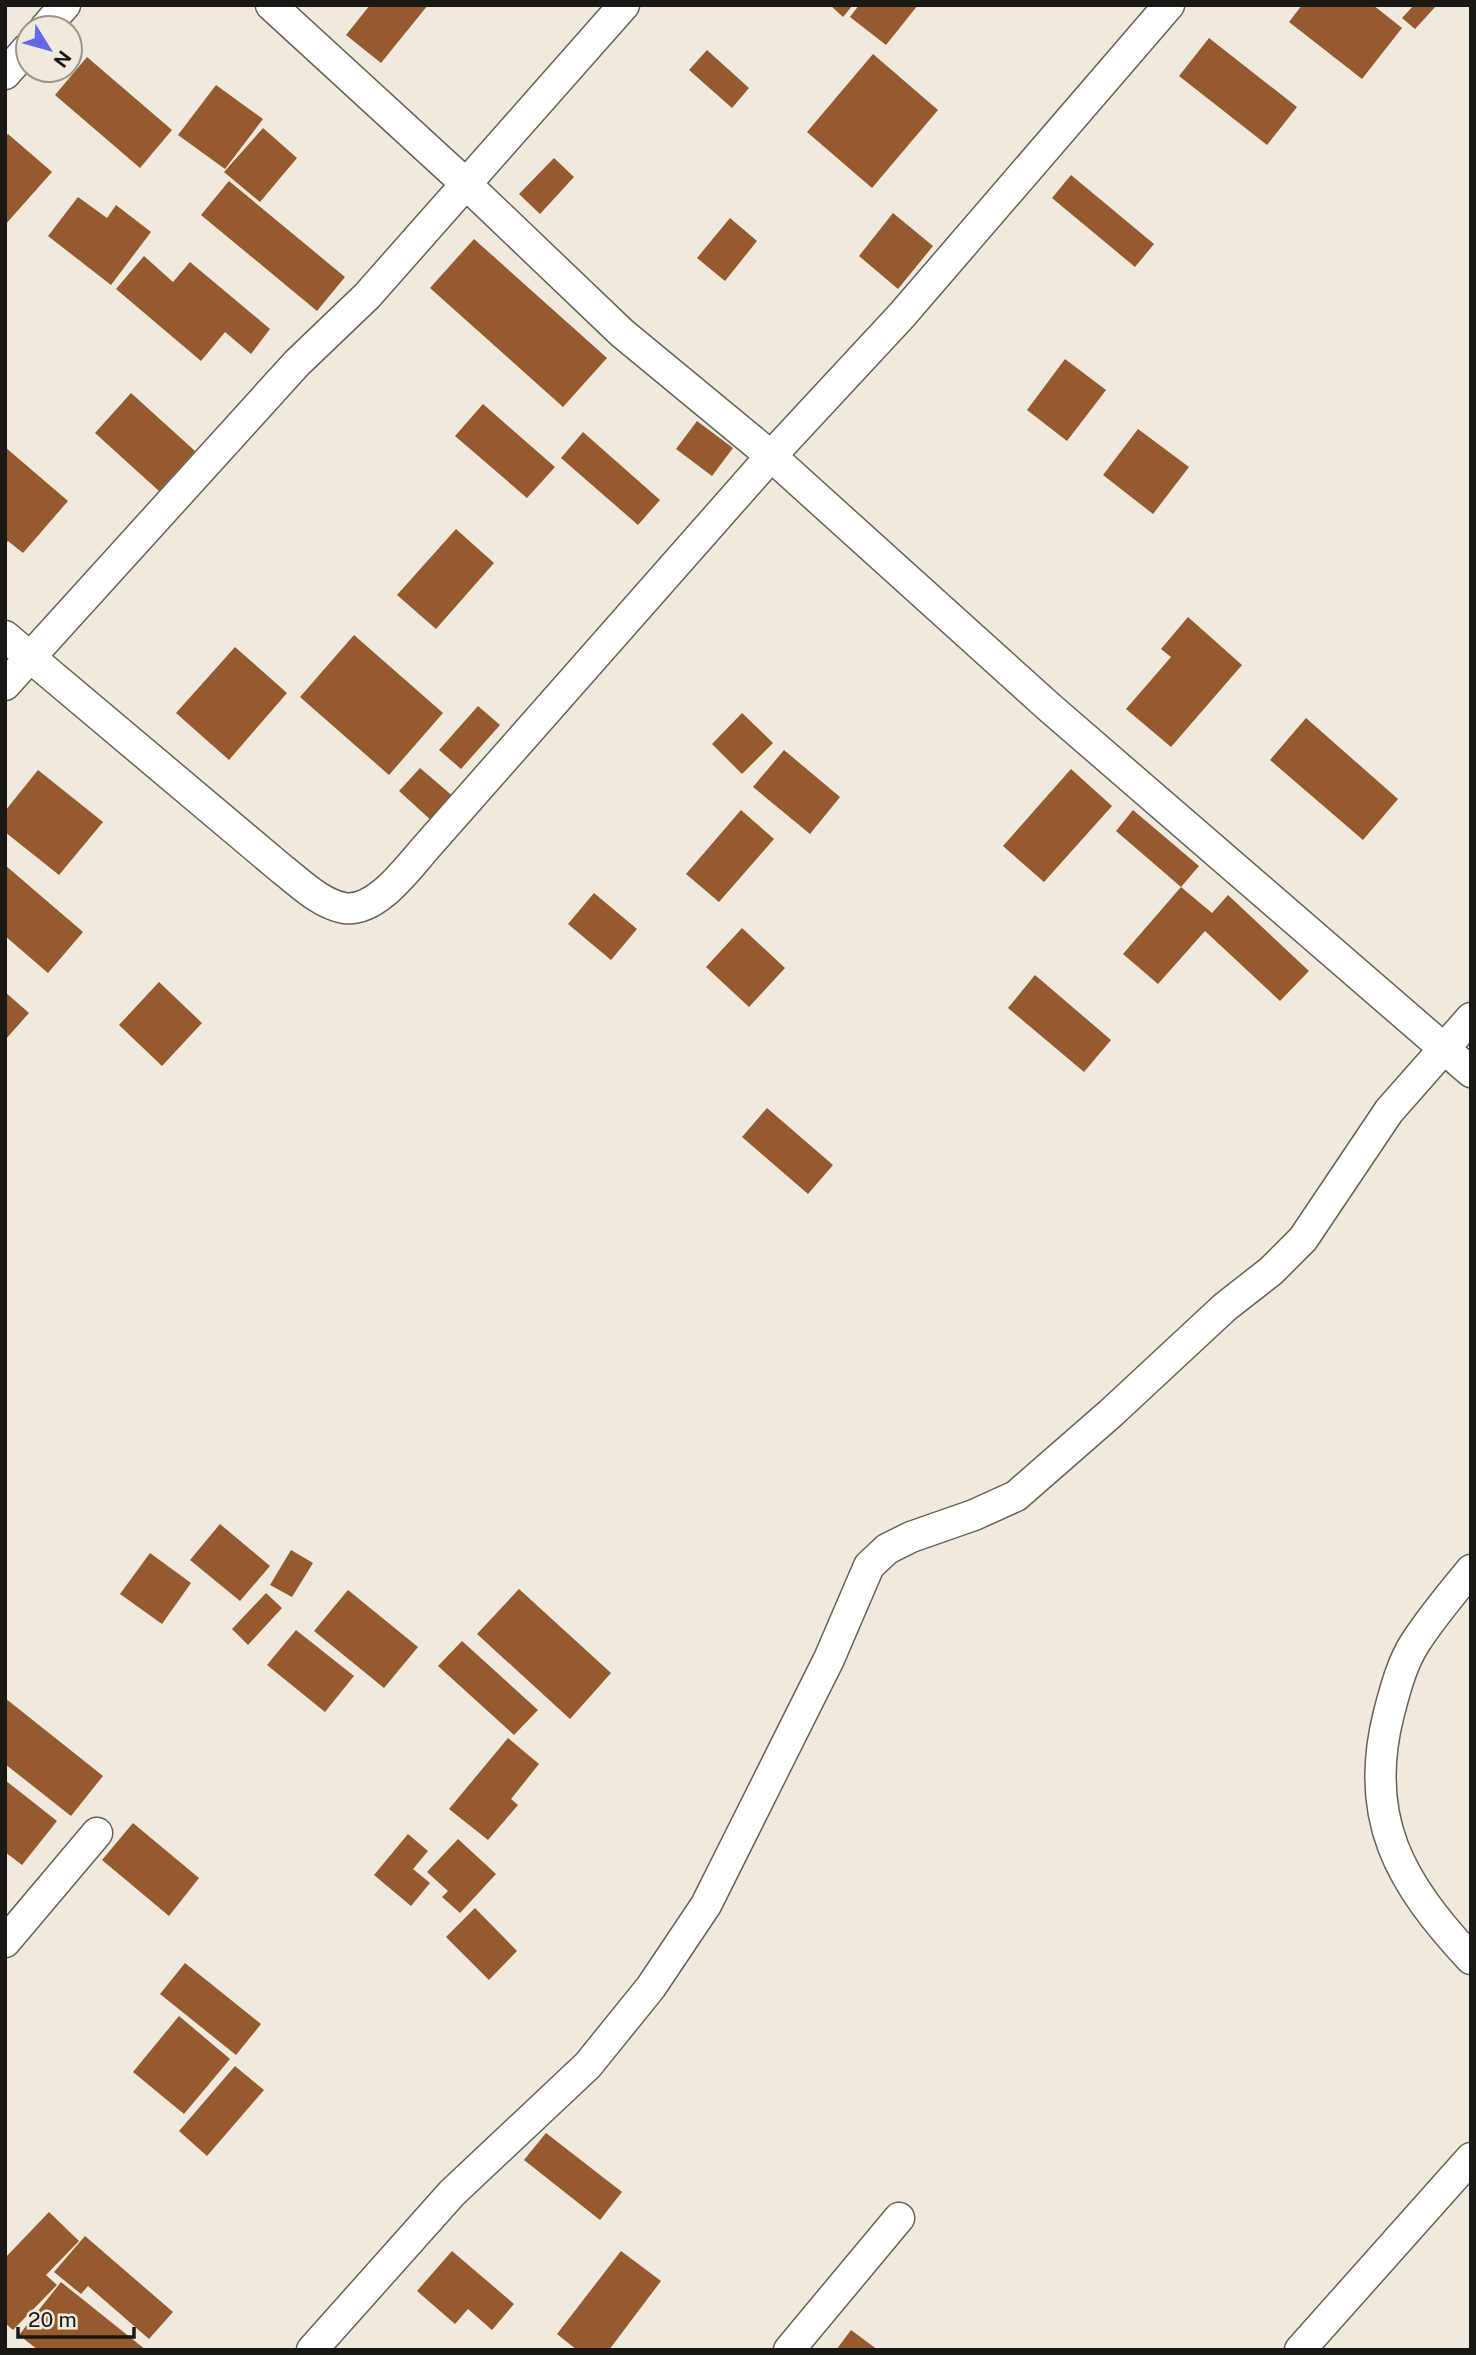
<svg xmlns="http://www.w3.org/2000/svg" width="1476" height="2355" viewBox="0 0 1476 2355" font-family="'Public Sans',sans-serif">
<rect width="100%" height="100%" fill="#efeadd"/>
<path fill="#955a2e" d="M370,5H428L381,63L346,35Z
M830,5H853L843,17Z
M859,5H918L886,45L850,17Z
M1302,5H1373L1402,28L1362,79L1289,22Z
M1414,5H1437L1415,29L1402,18Z
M1209,38L1297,107L1267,145L1179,76Z
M707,50L749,88L732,108L689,70Z
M873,54L938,110L872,188L807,132Z
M87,57L172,130L140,168L55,95Z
M216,85L263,119L225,169L178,135Z
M263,128L297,158L260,202L224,172Z
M8,134L52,172L5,225V137Z
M554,158L574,177L540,214L519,194Z
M1071,175L1154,244L1135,267L1052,198Z
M229,181L345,277L317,311L201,215Z
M78,197L107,218L116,205L151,232L111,285L48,236Z
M893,213L933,246L898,289L859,256Z
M730,218L757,241L725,281L697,258Z
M474,239L607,358L563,407L430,288Z
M144,256L173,282L190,262L270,329L251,354L225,332L201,361L116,289Z
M1065,359L1106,390L1067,441L1027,410Z
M131,393L195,451L159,491L95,433Z
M483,404L555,467L527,498L455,436Z
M697,421L733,448L712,476L676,449Z
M1138,429L1189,467L1153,514L1103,475Z
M583,432L660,500L638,525L561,458Z
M5,447L68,501L23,553L8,541L5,544Z
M456,529L494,563L436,629L397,595Z
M1188,617L1242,665L1171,747L1126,709L1171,657L1161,649Z
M354,635L443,713L389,775L300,697Z
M235,647L287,693L229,760L176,713Z
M478,706L500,725L461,769L439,750Z
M742,713L773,743L742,774L712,744Z
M1306,718L1398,799L1363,840L1270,760Z
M784,750L840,797L810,834L753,787Z
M420,768L455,798L433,822L399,791Z
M1071,769L1112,806L1044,882L1003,846Z
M38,770L103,822L59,875L5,832V811Z
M741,810L774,839L719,902L686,874Z
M1133,810L1199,866L1181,887L1212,913L1228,895L1309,971L1280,1001L1205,931L1158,984L1123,954L1181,887L1116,831Z
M5,865L83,932L48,973L5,936Z
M594,893L637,929L611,960L568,924Z
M742,928L785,968L749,1007L706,967Z
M1035,975L1111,1040L1084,1072L1008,1008Z
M159,982L202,1023L162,1066L119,1025Z
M5,992L29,1013L5,1040Z
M767,1108L833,1165L808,1194L742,1137Z
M220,1524L270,1566L240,1601L190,1560Z
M291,1550L313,1563L292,1597L270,1585Z
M150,1553L191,1583L162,1624L120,1594Z
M519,1589L611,1673L570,1719L477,1634Z
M348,1590L418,1647L384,1688L314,1631Z
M266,1593L282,1608L248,1645L232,1629Z
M296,1630L354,1676L325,1712L267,1665Z
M462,1641L538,1710L514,1735L438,1666Z
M5,1698L103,1776L71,1816L5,1764Z
M508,1738L539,1764L511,1799L518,1805L488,1840L449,1809Z
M5,1780L57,1821L22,1865L5,1852Z
M133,1823L199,1878L169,1916L102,1860Z
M408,1834L428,1851L413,1869L430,1883L411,1906L374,1875Z
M458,1839L496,1874L460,1913L442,1897L448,1891L427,1872Z
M475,1908L517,1951L489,1980L446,1937Z
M185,1963L261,2024L236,2055L160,1994Z
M179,2016L230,2059L184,2114L133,2072Z
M235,2066L264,2090L207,2156L179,2131Z
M546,2133L622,2192L600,2220L524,2160Z
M49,2212L79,2241L46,2275L57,2285L13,2330L5,2323V2258Z
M85,2236L173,2312L149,2339L88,2286L81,2294L54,2272Z
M452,2251L514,2304L492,2330L468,2309L455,2324L417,2291Z
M621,2251L661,2281L609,2350H577L557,2334Z
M61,2282L146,2350H38L19,2335Z
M851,2330L878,2350H836Z"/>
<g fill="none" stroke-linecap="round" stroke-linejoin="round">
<g stroke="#666257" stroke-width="33">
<path id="street" d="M271,5L465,183L622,333L771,456L1049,707L1471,1072
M45,28L65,5
M5,74L28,48
M5,636L283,870C301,884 321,904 344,908C377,913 409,866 429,844L771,456L902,315L1169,5
M5,685L297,363L367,296L624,5
M1471,1570C1452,1593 1431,1618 1415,1643C1402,1663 1395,1690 1389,1713C1362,1818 1400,1883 1471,1959
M5,1942L97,1833
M312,2350L452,2193L588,2065L651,1987L706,1905L829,1659L869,1566L887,1549L911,1537L974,1515L1016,1496L1111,1413L1225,1307L1271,1271L1303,1239L1389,1111L1471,1018
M789,2350L899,2218
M1300,2350L1471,2158"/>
</g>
<use href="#street" stroke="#fff" stroke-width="30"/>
</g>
<rect width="1476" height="2355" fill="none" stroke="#1a1814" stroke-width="14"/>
<g transform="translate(49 49) rotate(127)"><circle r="33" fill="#efeadd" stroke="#9a968d" stroke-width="2"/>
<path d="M0-5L12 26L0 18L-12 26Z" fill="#6269e2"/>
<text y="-10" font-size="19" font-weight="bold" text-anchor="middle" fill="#1a1814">N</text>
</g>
<path d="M18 2327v10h116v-10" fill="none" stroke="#1a1814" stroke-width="3.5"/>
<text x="28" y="2327" font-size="21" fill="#1a1814" stroke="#efeadd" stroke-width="5" paint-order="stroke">20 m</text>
</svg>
